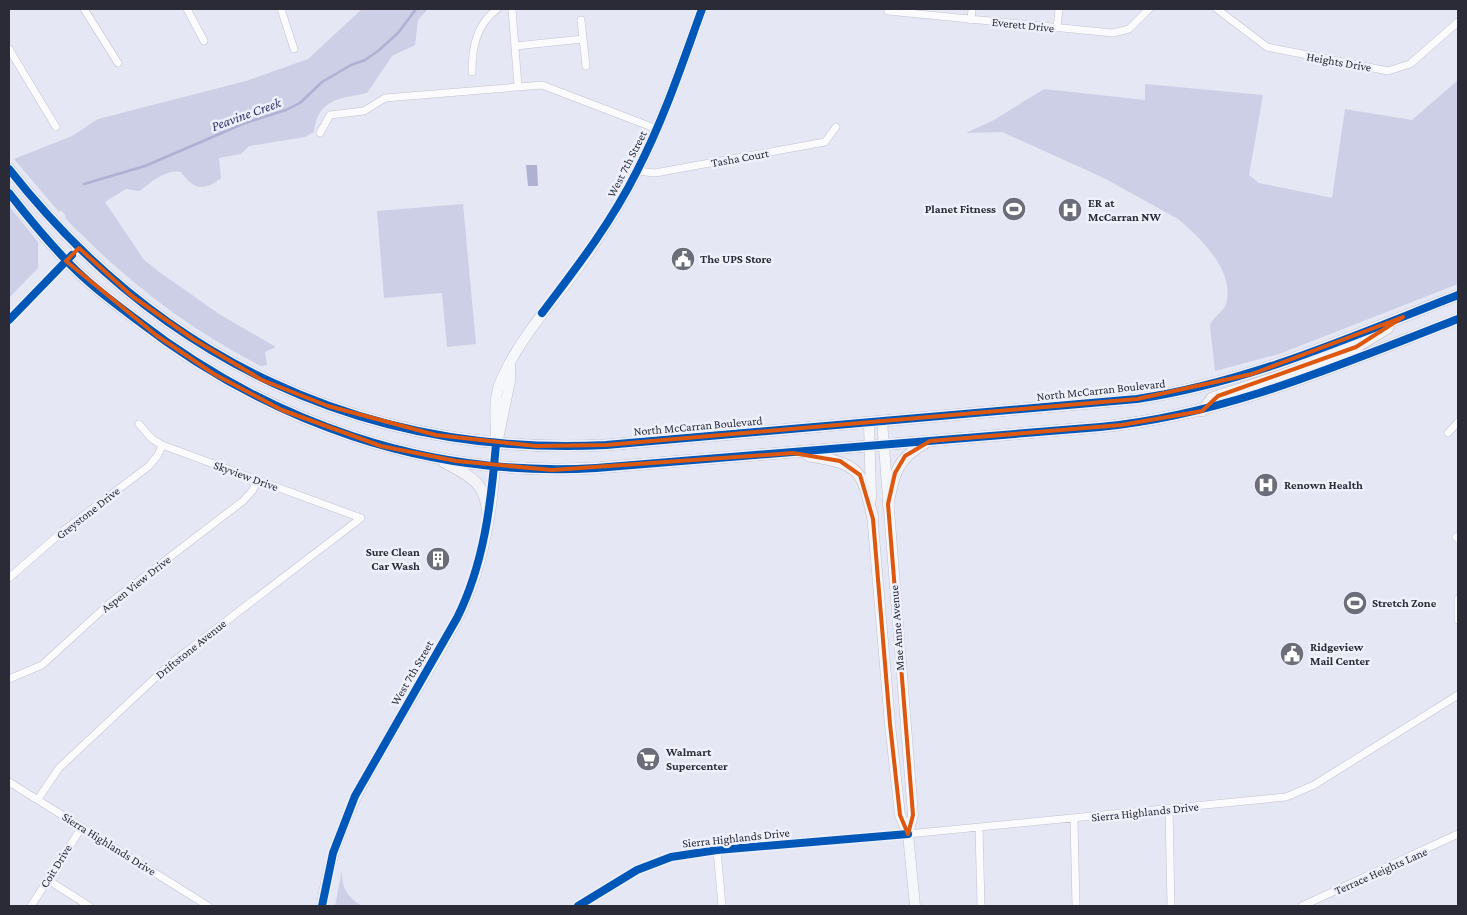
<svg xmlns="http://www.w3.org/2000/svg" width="1467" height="915" viewBox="0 0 1467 915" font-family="'Crimson Pro',serif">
<rect width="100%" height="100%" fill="#e5e7f4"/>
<path fill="#cccfe5" d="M362,9H428L418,20L415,45L392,56L367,93C340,99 318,98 314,132L305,137L249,146L241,154L219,158L221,178C204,192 193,189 181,172C165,169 151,183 139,191L126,189L105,202L144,260L158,271L219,314L276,347L265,352L267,365L261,366C186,328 123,278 65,218L66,216L61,210L59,212L14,159L72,136L98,119L246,81L308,59Z
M1458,80V284L1279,354L1215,371L1210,326C1212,317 1223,313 1226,304C1236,272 1200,237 1178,219L1104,178L1002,132L966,133L994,120L1044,89L1145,100V84L1263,95L1249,175L1259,183L1332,198L1345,109L1412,120Z
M463,204L476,344L447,347L442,293L384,298L377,211Z
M9,206L38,242V268L9,298Z
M342,870C341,887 347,897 362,906H335Z"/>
<path fill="#aeb1d2" d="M526,165H537L538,186H528Z"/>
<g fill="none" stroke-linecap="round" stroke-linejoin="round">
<path stroke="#aeb1d2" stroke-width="2.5" d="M84,184L145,166L245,123L286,110L300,103L322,82L351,65L365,60L378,51L398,33L416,9"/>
<g stroke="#c0c2ce" stroke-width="8">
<path id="minor" d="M84,9L118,63
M187,9L204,41
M281,9L294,49
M512,9L518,86
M888,9V11L1113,33L1129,29L1149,9
M1217,9L1267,47L1388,71L1410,64L1458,22
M581,20L586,66
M971,20L972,9
M1057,28L1059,9
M515,46L583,39
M9,49L56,127
M472,72C472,48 476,25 497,9
M320,133L330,115L364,111L385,98L542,85L657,129
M637,171L655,173L825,142L836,127
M139,424L152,439L162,445L361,518
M1448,433L1458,422
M1456,537L1458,539
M9,578L63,531L149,466L158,455L162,445
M1458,599V620
M9,679L42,665L111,602L243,501L253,490L257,480
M9,782L208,906
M38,799L59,768L170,664L361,518
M1169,809L1171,906
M1074,819L1076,906
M979,828L981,906
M908,834L1286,797L1314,785L1458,695
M717,850L722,906
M48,880L89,906
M31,906L82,827
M1302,906L1458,834"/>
</g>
<g stroke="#c0c2ce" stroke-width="10">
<path id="tertiary" d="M9,320L79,248
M578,906L637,870L671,857L717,850L908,834"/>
</g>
<g stroke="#c0c2ce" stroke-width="11">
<path id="secondary" d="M882,421L913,815L908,834
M869,423L871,498
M498,439L510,381V365
M872,513L890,724L900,815L908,834L915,906
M322,906C337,793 415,707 463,607C485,559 494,499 496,447C497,423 491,401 502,378C518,343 542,314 566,284C582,263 597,241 611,218C652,153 676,81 702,9"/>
</g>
<g stroke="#bbbcc9" stroke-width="12">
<path id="primary" d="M9,169C158,359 364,457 606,445L1137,399C1250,382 1353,336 1458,295
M9,193C27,216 45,238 65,259C86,282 112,301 137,320C270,423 427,478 596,468L1100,427C1226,415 1341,364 1458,319
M1202,411L1212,398L1280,376L1356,347L1388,328
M809,456C860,464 862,469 873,519
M444,462C471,477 486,482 488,516
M888,504C894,473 897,459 925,443"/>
</g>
<use href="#minor" stroke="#fbfbfd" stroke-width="7"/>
<use href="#tertiary" stroke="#fbfbfd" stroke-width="9"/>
<use href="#secondary" stroke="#f6f7fb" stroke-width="10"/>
<use href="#primary" stroke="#f2f2f7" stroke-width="11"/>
<g stroke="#eef0fc" stroke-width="11">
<path id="cycleway" d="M9,169C158,359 364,457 606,445L1137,399C1250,382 1353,336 1458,295
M9,193C27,216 45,238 65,259C86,282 112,301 137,320C270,423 427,478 596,468L1100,427C1226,415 1341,364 1458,319
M542,313C577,267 611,223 637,171C664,119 682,64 702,9
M9,320L72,255
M322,906L333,853L355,796L457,618C484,564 491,504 496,444
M578,906L637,870L671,857L717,850L908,834"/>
</g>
<use href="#cycleway" stroke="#0057b8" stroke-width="8"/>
</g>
<path fill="none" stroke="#de570e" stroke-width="4" stroke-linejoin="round" d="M79,248L132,296L193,339L262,380L328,406L436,435L536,446L606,445L1137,399L1252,374L1403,317L1356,347L1218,396L1202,411L1121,425L930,441L905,456L895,473L888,504L913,815L908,834L900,815L890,724L873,519L860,475L840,461L793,453L552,470L456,461L381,446L282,410L214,374L156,335L66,261Z"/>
<defs>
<g id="stadium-disc" transform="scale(1.25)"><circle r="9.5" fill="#6b6d79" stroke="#eef0fc"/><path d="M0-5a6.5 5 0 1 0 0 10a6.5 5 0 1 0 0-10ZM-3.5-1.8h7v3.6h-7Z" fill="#fff"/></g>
<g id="hospital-disc" transform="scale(1.25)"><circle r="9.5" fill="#6b6d79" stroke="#eef0fc"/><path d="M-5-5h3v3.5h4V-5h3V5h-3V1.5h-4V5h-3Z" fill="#fff"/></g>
<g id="civic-disc" transform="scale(1.25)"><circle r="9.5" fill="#6b6d79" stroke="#eef0fc"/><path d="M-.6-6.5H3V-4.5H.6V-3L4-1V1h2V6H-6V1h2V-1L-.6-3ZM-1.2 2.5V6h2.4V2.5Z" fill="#fff"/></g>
<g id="building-disc" transform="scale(1.25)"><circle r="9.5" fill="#6b6d79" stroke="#eef0fc"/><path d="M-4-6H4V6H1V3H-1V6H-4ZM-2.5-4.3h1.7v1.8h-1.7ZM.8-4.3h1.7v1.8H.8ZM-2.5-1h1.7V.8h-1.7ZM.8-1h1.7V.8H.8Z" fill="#fff"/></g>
<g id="supermarket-disc" transform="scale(1.25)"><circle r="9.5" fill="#6b6d79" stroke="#eef0fc"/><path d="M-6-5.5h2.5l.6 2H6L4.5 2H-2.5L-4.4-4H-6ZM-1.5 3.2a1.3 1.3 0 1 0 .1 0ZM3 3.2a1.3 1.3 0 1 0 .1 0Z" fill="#fff"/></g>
</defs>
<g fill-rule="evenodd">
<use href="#stadium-disc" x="1014" y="209"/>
<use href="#hospital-disc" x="1070" y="210"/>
<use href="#civic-disc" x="683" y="259"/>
<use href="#hospital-disc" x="1266" y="485"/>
<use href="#building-disc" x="438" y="559"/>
<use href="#stadium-disc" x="1355" y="603"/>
<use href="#civic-disc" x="1292" y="654"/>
<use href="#supermarket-disc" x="648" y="759"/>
</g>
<g text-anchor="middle" stroke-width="5" stroke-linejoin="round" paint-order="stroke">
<g font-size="12" fill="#2a2b37" stroke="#eef0fc">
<text transform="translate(1023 25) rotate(6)" y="4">Everett Drive</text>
<text transform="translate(1339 62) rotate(10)" y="4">Heights Drive</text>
<text transform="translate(740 158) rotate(-10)" y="4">Tasha Court</text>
<text transform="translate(627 164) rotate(-63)" y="4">West 7th Street</text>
<text transform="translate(1101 390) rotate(-6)" y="4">North McCarran Boulevard</text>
<text transform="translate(698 426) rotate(-5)" y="4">North McCarran Boulevard</text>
<text transform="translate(246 476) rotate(20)" y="4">Skyview Drive</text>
<text transform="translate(88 513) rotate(-38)" y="4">Greystone Drive</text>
<text transform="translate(136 584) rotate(-38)" y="4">Aspen View Drive</text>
<text transform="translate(897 628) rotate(-94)" y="4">Mae Anne Avenue</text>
<text transform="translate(191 649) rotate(-39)" y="4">Driftstone Avenue</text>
<text transform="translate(412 673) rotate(-60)" y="4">West 7th Street</text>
<text transform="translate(1145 812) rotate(-6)" y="4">Sierra Highlands Drive</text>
<text transform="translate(736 838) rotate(-6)" y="4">Sierra Highlands Drive</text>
<text transform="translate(109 844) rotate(32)" y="4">Sierra Highlands Drive</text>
<text transform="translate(56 866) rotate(-58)" y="4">Coit Drive</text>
<text transform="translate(1381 871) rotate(-24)" y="4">Terrace Heights Lane</text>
</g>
<g font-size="12" font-weight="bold" fill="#2a2b37" stroke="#eef0fc" text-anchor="start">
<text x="1088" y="207">ER at<tspan x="1088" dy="14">McCarran NW</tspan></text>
<text x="996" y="213" text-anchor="end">Planet Fitness</text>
<text x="700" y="263">The UPS Store</text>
<text x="1284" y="489">Renown Health</text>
<text x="420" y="556" text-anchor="end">Sure Clean<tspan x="420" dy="14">Car Wash</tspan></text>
<text x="1372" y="607">Stretch Zone</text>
<text x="1310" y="651">Ridgeview<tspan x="1310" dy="14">Mail Center</tspan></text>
<text x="666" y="756">Walmart<tspan x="666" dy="14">Supercenter</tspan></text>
</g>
<g font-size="14" font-style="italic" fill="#35356c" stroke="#eef0fc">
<text transform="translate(246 114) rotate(-20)" y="5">Peavine Creek</text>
</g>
</g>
<rect width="1467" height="915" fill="none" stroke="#2a2b37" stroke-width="20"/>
</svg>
